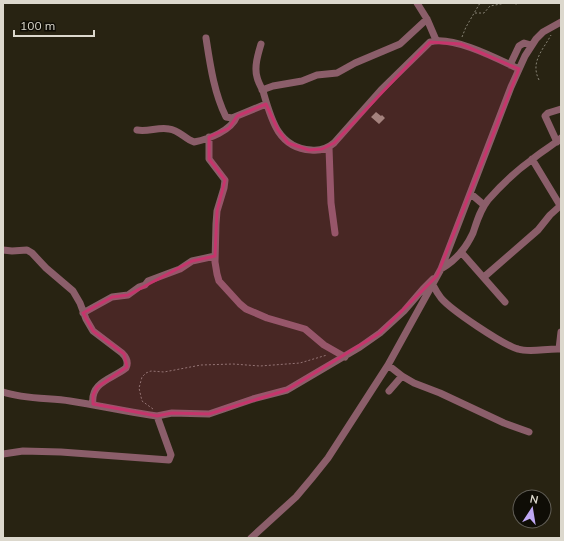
<svg xmlns="http://www.w3.org/2000/svg" width="564" height="541" viewBox="0 0 564 541" font-family="Mulish,sans-serif">
<rect width="100%" height="100%" fill="#282312"/>
<path fill="#9b9581" d="M376,112L381,116L382,115L385,118L379,124L371,117Z"/>
<g fill="none" stroke-linecap="round" stroke-linejoin="round">
<path stroke="#878375" stroke-width="1" stroke-dasharray="2 2" stroke-linecap="butt" d="M507,3L518,4L520,3
M475,13H484L490,6L506,3
M462,37L466,27L480,3
M539,80C530,62 543,50 551,35
M153,409L142,401L139,388L142,377L146,373L151,371L164,372L201,365L233,364L260,366L300,363L327,355"/>
<path stroke="#8b5e6a" stroke-width="7" d="M417,3L427,19L436,40
M206,38C210,64 214,93 226,117L232,118L266,104
M261,44C258,54 254,67 257,77C258,82 261,87 263,91C271,119 278,148 311,150C320,151 327,149 334,143L381,90L430,42C452,35 498,59 519,69
M510,65L519,46L524,43L531,45
M262,90L273,86L302,81L317,75L337,73L355,63L400,44L427,19
M137,130C148,132 158,127 169,129C179,130 185,139 194,142C209,139 231,131 237,116
M209,137V159L225,180L224,188L217,211L216,224L215,262L217,274L219,281L240,304L246,309L267,318L305,329L324,345L345,357
M557,142L545,116L548,113L561,109
M329,148L331,203L335,233
M532,159L561,207
M471,194L484,205
M3,250L12,251L27,250L32,253L46,268L73,291L80,303L86,319L93,331L122,353C126,357 129,362 126,368C112,379 90,382 93,404
M461,252L505,302
M441,269C455,261 466,248 473,233C477,221 480,210 488,200C502,184 517,170 534,158C542,151 552,146 561,138
M484,277L538,230L550,215L560,206
M433,285C435,289 438,294 441,298C451,310 503,345 518,349C531,353 547,348 561,349
M83,313L112,297L128,295L139,287L145,285L148,281L180,269L192,261L215,256
M559,349L561,332
M388,365L402,376L414,383L440,393L504,423L529,432
M389,391L402,376
M3,392C24,399 49,398 70,401C97,405 123,411 150,415L157,416L172,413L209,414L253,399L287,390L360,347L380,333L404,311L423,289L433,279
M3,454L23,451L61,452L169,460L171,455L157,416
M251,538L296,497L312,478L328,458L388,365L441,269L511,87L525,56L536,39L543,32L561,22"/>
</g>
<path fill="#c6356c" fill-opacity="0.2" stroke="#c6356c" stroke-width="3" stroke-linejoin="round" d="M430,42L461,44L519,69L437,276L380,333L287,390L209,414L172,413L157,416L93,404V395L97,387L127,367L124,354L93,331L83,313L112,297L128,295L192,261L215,256L217,211L225,180L209,159V137L229,128L237,116L266,104L278,130L288,143L309,150L322,149L334,143Z"/>
<rect width="564" height="541" fill="none" stroke="#dcd8cd" stroke-width="8"/>
<g transform="translate(532 509) rotate(12)"><circle r="19" fill="#0f0d06" stroke="#615e56"/>
<path d="M0-3L7 15L0 10L-7 15Z" fill="#bfa8f4"/>
<text y="-6" font-size="11" font-weight="bold" text-anchor="middle" fill="#dcd8cd">N</text>
</g>
<path d="M14 30v6h80v-6" fill="none" stroke="#dcd8cd" stroke-width="2"/>
<text x="20" y="30" font-size="12" fill="#dcd8cd" stroke="#0f0d06" stroke-width="3" paint-order="stroke">100 m</text>
</svg>
